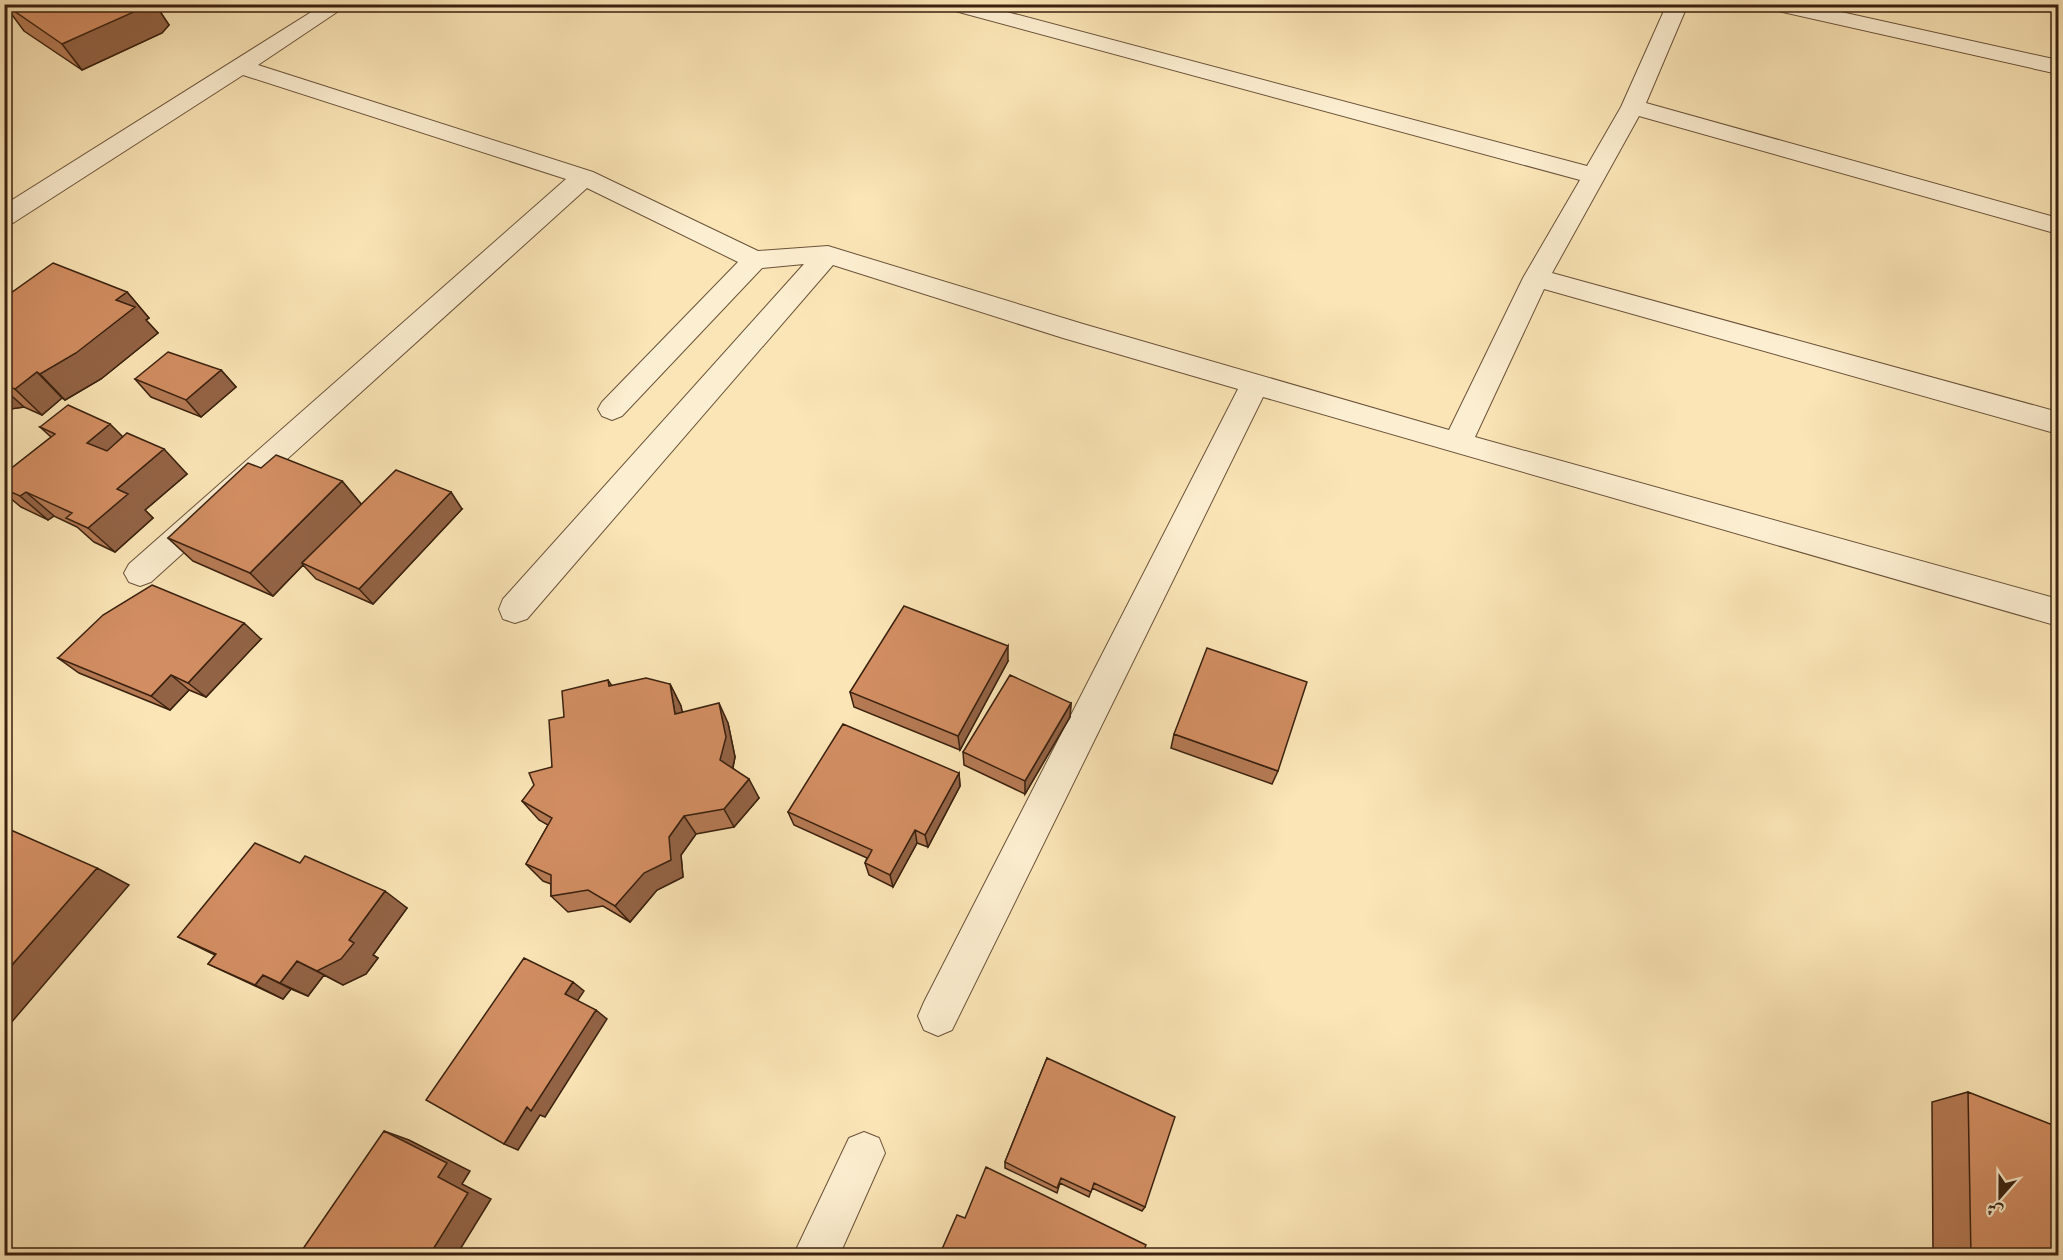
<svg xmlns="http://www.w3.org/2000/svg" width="2063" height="1260" viewBox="0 0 2063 1260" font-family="'Libre Caslon Text',Amiri,serif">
<rect width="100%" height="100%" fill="#fbe5b6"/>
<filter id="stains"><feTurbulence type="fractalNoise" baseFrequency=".00333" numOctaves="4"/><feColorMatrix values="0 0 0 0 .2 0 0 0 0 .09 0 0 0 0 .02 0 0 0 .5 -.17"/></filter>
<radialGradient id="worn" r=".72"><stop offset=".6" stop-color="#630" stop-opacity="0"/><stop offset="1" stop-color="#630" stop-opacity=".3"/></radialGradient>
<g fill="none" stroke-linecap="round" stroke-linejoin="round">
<g stroke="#6a5239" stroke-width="2">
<path id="minor" d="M324,4H349L258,65L593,172L758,251L828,246L1083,324L1449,430L1523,278L1580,180L944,8L941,4H977L1587,166L1621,107L1667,4H1688L1646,103L2058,218V234L1639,116L1552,273L2058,412V434L1544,289L1475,437L2058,599V626L1263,397L952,1030L938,1036L924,1030L918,1016L924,1002L1238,389L1063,338L833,265L527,619L515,623L503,619L499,609L503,599L804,264L762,268L622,416L612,420L602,416L598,409L602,402L738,262L587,188L151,582L140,586L129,582L124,573L129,564L566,179L243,75L13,223L4,225V205Z
M1764,4H1805L2058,60V74L1774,10Z
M864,1132L879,1138L885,1153L839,1256H793L849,1138Z"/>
</g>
<use href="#minor" fill="#fceed0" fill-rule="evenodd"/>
</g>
<path fill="#b57a54" stroke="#3a210f" stroke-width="1.5" d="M4,4H155L169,25L162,33L82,70L24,31Z
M127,292L149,318L146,320L158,333L101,379L65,400L62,398L42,415L24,407L4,410V298Z
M221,370L236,387L201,417L151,397L135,379Z
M40,427L123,437L187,474L145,510L153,518L115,552L94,542L77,527L54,516L48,520L21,507L4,493V474L51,437Z
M261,468L342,481L361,504L462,509L373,604L316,579L303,565L273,596L193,561L168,538Z
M261,639L206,697L189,690L170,710L79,673L58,658Z
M1008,661L960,750L854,707L850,692Z
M608,680L612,686L670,684L681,706L682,712L728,723L735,757L733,768L759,798L734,827L696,834L681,855L683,877L657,890L630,922L603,906L568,912L551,896V884L543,881L526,864L548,825L539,820L522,801L552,767L564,717Z
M1071,703L1070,717L1025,794L964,765L963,752Z
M1174,734L1278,771L1272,784L1171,748Z
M959,773L960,786L928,847L917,843L893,887L869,875L865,863L867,858L794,825L788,812Z
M300,863L407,908L373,955L378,958L366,974L343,985L324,975L308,996L291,989L283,999L208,964L215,955L178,937Z
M1047,1058L1145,1207L1142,1211L1092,1188L1089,1197L1060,1183L1057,1193L1005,1168V1162Z
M1968,1092L2058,1256H1933L1932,1102Z"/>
<path fill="#936345" stroke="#3a210f" stroke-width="1.5" d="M147,4H155L169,25L162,33L82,70L62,44Z
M127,292L149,318L146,320L158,333L101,379L65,400L40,374L116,300Z
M221,370L236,387L201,417L186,400Z
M37,372L62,398L42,415L15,389Z
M4,389L24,407L4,410Z
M110,424L135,449L113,467L87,443Z
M164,449L187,474L145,510L153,518L115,552L88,528L117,489Z
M342,481L362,505L302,563L303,565L273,596L250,573Z
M26,492L54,516L48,520L20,496Z
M451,492L462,509L373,604L359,589Z
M244,623L261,639L206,697L188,683Z
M1008,646V661L960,750L958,736Z
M171,675L189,690L170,710L151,696Z
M670,684L681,706L687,734L675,714Z
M719,703L728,723L735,757L730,780L720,760Z
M1071,703L1070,717L1025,794V781Z
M959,773L960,786L928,847L925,835Z
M749,779L759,798L734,827L724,809Z
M684,816L696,834L681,855L683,877L657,890L630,922L615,906L669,837Z
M915,830L917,843L893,887L890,875Z
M97,868L129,885L4,1031V974Z
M385,891L407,908L373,955L378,958L366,974L343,985L317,971L349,940Z
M297,961L324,975L308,996L280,983Z
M263,975L291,989L283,999L255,985Z
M573,982L584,991L576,1003L565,994Z
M596,1010L607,1019L545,1117L540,1115L518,1150L504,1144L527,1107Z
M384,1131L409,1140L470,1171L462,1184L491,1199L456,1256H429L438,1177Z"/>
<path fill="#d28e62" stroke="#3a210f" stroke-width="1.5" d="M4,4H147L145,7L62,44Z
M53,263L127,292L116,300L135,307L76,353L40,374L37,372L15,389L4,385V298Z
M168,352L221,370L186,400L135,379Z
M68,405L110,424L87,443L107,451L127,433L164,449L117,489L128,494L88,528L66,518L72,513L26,492L20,496L4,489V474L55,434L40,427Z
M276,455L342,481L250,573L168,538L248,463L261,468Z
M396,470L451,492L359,589L302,563Z
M152,585L244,623L188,683L171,675L151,696L58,658L103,615Z
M904,606L1008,646L958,736L850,692Z
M1207,648L1307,682L1278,771L1174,734Z
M1010,675L1071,703L1025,781L963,752Z
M646,678L670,684L675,714L719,703L726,737L720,760L749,779L724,809L684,816L669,837L671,860L644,873L615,906L588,890L551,896V875L526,864L552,818L522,801L534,785L529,773L552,767L549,720L564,717L562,691L608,680L609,686Z
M843,724L959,773L925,835L915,830L890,875L865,863L872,850L788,812Z
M4,827L97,868L4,974Z
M255,843L300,863L305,856L385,891L349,940L354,943L341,959L317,971L297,961L280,983L263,975L255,985L208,964L216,954L178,937Z
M524,958L573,982L565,994L596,1010L531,1111L527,1107L504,1144L426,1100Z
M1047,1058L1175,1117L1145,1207L1094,1183L1091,1192L1061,1178L1057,1188L1005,1162Z
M1968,1092L2058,1127V1256H1971Z
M384,1131L447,1163L438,1177L468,1193L429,1256H298Z
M986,1167L1146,1245L1142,1256H1120L1116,1253L1115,1256H939L957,1215L965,1218Z"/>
<rect width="2063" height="1260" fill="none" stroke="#fbe5b6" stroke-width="24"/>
<rect x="6" y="6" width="2051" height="1248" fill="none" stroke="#3a210f" stroke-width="3"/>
<rect x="12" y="12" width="2039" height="1236" fill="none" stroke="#3a210f" stroke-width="1.5"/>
<g transform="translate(2000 1197) rotate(201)" stroke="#fceed0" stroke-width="4.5" paint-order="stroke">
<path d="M0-4.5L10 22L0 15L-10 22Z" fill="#3a210f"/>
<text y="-9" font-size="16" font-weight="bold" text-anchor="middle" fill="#3a210f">ش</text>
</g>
<rect width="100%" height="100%" filter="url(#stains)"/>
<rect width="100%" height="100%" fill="url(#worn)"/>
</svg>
